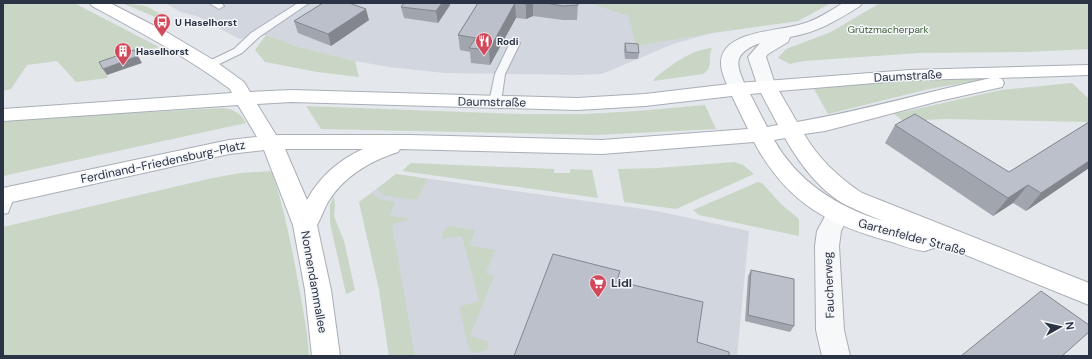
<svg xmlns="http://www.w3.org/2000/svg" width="1092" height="359" viewBox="0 0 1092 359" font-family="'DM Sans',sans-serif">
<rect width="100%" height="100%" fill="#e4e7ec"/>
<path fill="#d2d6de" d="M165,3H831L798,21L712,33L673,44L602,74L576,75L445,73L389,67L355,61L299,47L266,35L239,39L199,17L181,12Z
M396,174L657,211L749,231L737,356H389L379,289L359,202Z"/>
<path fill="#c9d6c5" d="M3,3H74L159,47L102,66L108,78L76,82L57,61L27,65L11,89L3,91Z
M122,3L146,6L166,17L160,19Z
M589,3H831L798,21L712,33L636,46L629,16Z
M880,3H1089V49L1026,52L919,53L804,61L790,64L778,58L786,49L831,32Z
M266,35L299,47L355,61L359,77L317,72L265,62L255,50Z
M712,48C707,59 714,68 703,74L653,81L656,77C673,64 690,50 712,48Z
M979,77L980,80L929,89L828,114L814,89L889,81Z
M1072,83L1089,99V122L945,119L903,121L894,114L1001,90Z
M705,105L716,129L596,135L321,129L306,106L520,114H584L638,111Z
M223,108C233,109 241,113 246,123L3,176V122L39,118Z
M735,162L743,165L754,174L676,209L624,202L618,169L657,168Z
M411,163L554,169V173H570V169L592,170L598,198L402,171Z
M272,171C284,209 292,247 299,287C303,310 308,333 309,356H3V227L208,179L240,173Z
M396,174L427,179L417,200L383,195L377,189Z
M758,182L762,183L781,204L799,219V236L699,215L693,210Z
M372,193L380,199L395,202L390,216L410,218V219L392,225L415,356H389L379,289L359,202Z
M334,196L335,206L334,216L344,241L355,290L346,294L330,223V205Z
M449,226L475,230L470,245L495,250L486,273L494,276L470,336L489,342L487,350L473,353L469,349L459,307L479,301L462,236L443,239L442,233Z"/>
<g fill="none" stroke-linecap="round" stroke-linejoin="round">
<g stroke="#a9aeb7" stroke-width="2">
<path id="lane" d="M209,3H221L224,6L219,9Z
M298,3H309L259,37L242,53L213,67H205L204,65L205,63L234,49L251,33Z
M515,40L520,43L505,74L501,102L499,105H491L489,102L495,74L510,43Z
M8,190L13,192L15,195L8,213L3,214V192Z"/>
</g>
<g stroke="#a9aeb7" stroke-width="2">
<path id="street" d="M843,3H862L860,6C836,21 818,32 790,37L788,42L768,54L766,57L776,87L774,91L767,93L760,91L758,87L748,57L760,43C731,54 736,65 747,89L745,93L738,95L731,93C727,86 724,78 722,71C712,30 778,32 802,24C817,20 830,11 843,3Z
M837,206L845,209L849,215L841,231L839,246L844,330L850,356H822L816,330L815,246L817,231L829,209Z"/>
</g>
<g stroke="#a9aeb7" stroke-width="2">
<path id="secondary" d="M90,3H110L168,33L215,61L244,82L250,92L291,90L577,98L645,94L738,83L910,70L1089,65V75L998,78L1002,79L1004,83L1002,87L939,101L825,131L804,134C818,158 839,178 862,193L1089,283V305L936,243L934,248C931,249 927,250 925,251C916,251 901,245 892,242C828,225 787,203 754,142L602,154L400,149L398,152C370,161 344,176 328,202C324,209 321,218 317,225L331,290L340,356H312L305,290L293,225L264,150L229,154L3,204V188L229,140L257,137L238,105L3,121V109L232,93L230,89C187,57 140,32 92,6ZM991,78C926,92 862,111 797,122L779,91L910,80ZM761,93L778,125L767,127L750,94ZM732,96L748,129L602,140L409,135H276L257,104L291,102L577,110L645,106ZM785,138C799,163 820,191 846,205C858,211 871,216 883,221C837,207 798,182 774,140ZM285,149H363C339,160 320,176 307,200Z"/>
</g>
<use href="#lane" fill="#f7f8fa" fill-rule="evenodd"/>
<use href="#street" fill="#f7f8fa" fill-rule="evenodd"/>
<use href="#secondary" fill="#fff" fill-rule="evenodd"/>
</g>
<path fill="#a1a5ae" d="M478,3H578L577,20H563L533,16L526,19L516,18L490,65L471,63L470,52L460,50L458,35Z
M450,5L438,23L404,18L401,7Z
M369,20L331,46L298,33L294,21Z
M625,43L639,53L638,59H625L624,50Z
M1089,122V168L1026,211L1013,203L993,216L885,143L895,125L1009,172Z
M751,270L794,326L790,332L745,321L748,276Z"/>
<path fill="#83868d" d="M442,3H450V5L438,23L436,11Z
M515,3L516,18L490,65L489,50Z
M529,3H533V16L526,19V4Z
M366,9L369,20L331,46L328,34Z
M138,56L142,63L107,75L103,69Z
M1089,161V168L1026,211L1041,193Z
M1028,185L1013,203L993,216L1008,198Z"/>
<path fill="#bbc0ca" stroke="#83868d" d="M323,3H349L366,9L328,34L294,21Z
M404,3H442L436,11L401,7Z
M478,3H515L489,50L469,48L476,38L458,35Z
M517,3H529L526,4Z
M545,3H578V5L563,6Z
M625,43L638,44L639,53L626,52Z
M134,50L138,56L103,69L99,62Z
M915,114L1009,172L1089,122V161L1041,193L1028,185L1008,198L895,125Z
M553,254L620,271L617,281L703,302L697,342L729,352V356H514Z
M751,270L794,279V326L748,315Z
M1041,291L1089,325V332L1062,356H961Z"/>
<defs>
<g id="bus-pin" transform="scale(0.9)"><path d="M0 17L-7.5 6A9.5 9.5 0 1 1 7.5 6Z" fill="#d1495b" stroke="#f4f6f9"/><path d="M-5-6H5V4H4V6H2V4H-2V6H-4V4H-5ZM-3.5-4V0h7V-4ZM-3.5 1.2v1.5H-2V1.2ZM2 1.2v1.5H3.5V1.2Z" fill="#fff"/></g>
<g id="restaurant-pin" transform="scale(0.9)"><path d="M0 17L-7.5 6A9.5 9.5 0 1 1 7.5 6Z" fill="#d1495b" stroke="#f4f6f9"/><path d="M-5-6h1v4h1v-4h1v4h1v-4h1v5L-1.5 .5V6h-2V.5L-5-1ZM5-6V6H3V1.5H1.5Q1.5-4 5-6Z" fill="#fff"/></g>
<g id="building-pin" transform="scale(0.9)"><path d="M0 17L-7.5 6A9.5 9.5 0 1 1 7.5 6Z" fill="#d1495b" stroke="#f4f6f9"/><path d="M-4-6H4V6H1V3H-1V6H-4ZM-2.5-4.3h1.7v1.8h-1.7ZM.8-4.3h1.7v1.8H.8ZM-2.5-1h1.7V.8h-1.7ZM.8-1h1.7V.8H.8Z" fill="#fff"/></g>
<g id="supermarket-pin" transform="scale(0.9)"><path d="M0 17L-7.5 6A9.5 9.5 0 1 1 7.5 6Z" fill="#d1495b" stroke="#f4f6f9"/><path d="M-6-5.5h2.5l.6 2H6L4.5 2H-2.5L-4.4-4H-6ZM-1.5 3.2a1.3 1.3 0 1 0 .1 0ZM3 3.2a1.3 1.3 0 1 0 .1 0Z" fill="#fff"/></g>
</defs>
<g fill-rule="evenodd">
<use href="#bus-pin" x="162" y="22"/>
<use href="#restaurant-pin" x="484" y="41"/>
<use href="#building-pin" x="123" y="51"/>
<use href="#supermarket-pin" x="598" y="283"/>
</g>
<g text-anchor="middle" stroke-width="3" stroke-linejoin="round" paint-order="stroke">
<g font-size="10" font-weight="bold" fill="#2b3445" stroke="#f4f6f9" text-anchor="start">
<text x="175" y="26">U Haselhorst</text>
<text x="497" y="45">Rodi</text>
<text x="136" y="55">Haselhorst</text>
</g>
<g font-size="10" fill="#3f6138" stroke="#f4f6f9">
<text x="888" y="33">Grützmacherpark</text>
</g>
<g font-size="12" fill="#2b3445" stroke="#f4f6f9">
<text transform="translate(908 76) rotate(-3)" y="4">Daumstraße</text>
<text transform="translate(492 102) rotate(1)" y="4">Daumstraße</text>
<text transform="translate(163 162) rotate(-12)" y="4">Ferdinand-Friedensburg-Platz</text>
<text transform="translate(912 237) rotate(15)" y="4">Gartenfelder Straße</text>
<text transform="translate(314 282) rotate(80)" y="4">Nonnendammallee</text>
<text transform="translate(829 285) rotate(-92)" y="4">Faucherweg</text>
</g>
<g font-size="12" font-weight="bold" fill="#2b3445" stroke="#f4f6f9" text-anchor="start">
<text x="611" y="287">Lidl</text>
</g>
</g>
<rect width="1092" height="359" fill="none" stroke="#2b3445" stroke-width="8"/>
<g transform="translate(1060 327) rotate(82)" stroke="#f4f6f9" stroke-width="3" paint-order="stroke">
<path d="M0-3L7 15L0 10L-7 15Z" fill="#2b3445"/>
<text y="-6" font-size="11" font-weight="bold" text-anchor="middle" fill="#2b3445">N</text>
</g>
</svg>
